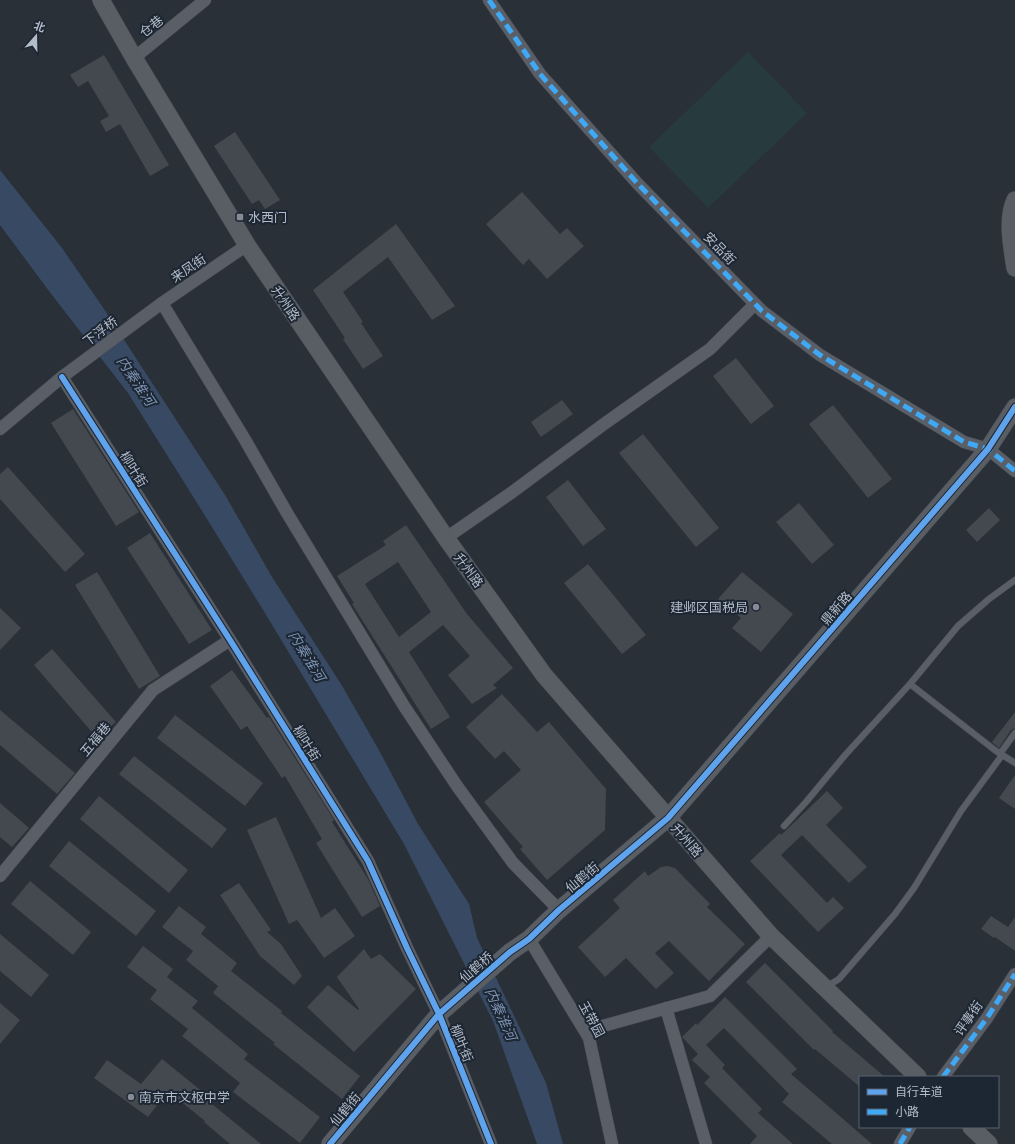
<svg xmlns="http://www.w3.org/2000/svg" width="1015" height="1144" viewBox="0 0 1015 1144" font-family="'Noto Sans','Noto Sans SC',sans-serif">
<rect width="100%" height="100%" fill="#2a3038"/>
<path fill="#273a3e" d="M748,52L807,113L708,208L649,147Z"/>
<path fill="#384963" d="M0,170L62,248L104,309L225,495L272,577L341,684L380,752L418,824L469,904L477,938L546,1083L563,1144H537L493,1021L404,844L265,613L199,506L128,393L52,295L0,225Z"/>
<path fill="#444950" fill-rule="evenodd" d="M104,55L169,165L150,176L120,124L106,132L100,121L109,116L88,81L78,87L70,75Z
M235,132L280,200L265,209L259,200L252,204L214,146Z
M522,192L560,234L567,228L584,246L547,279L529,259L523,265L486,224Z
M396,224L455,306L432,320L388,257L343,292L363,322L361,323L383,356L363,369L343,339L345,338L313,290Z
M736,358L774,406L751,424L713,376Z
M562,400L573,414L541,437L531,422Z
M833,405L892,479L868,498L809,424Z
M73,409L139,512L116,526L51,423Z
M643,434L719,528L696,547L619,453Z
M8,467L85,554L65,572L0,499V474Z
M568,480L606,529L583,546L546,497Z
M799,503L834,545L812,564L776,522Z
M989,508L1000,520L977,542L966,530Z
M406,525L467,614L513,668L493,685L497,688L472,704L448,675L470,656L443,625L409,652L450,717L431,729L352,604L354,603L337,576L386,545L383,541ZM398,562L431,612L399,637L365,584Z
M150,533L212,630L189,644L127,548Z
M588,564L646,635L622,654L564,583Z
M97,572L160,676L139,689L75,585Z
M742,572L793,614L761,652L732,628L741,618L718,599Z
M0,608L21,628L0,650Z
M52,649L116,722L97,738L34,665Z
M232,670L267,718L269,717L334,820L332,822L368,879L380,906L362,917L316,843L322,839L285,776L282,778L247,726L241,730L210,686Z
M502,694L537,732L549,722L606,789L605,830L547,880L520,849L523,847L484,802L521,770L504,751L495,759L466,727Z
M0,710L75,773L57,794L0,745Z
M1015,712V728L1011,730L999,748L992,742Z
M175,715L263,783L245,806L157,738Z
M134,756L227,829L212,848L119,774Z
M1015,775V809L999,798Z
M827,791L843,808L826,825L867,867L849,883L802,835L781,855L827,903L833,897L844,908L818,932L750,861L780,833L781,835Z
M99,796L188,870L169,893L80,819Z
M0,803L29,828L12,847L0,837Z
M276,817L321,918L335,908L355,936L324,958L297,920L289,924L247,830Z
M69,841L156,911L136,936L49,866Z
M667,866L675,868L710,904L707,907L745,944L709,981L669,941L655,953L674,973L656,989L626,958L605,977L578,947L620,908L613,900L645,871L648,876L661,867Z
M30,881L91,932L73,955L11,904Z
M239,883L271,930L267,932L281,944L302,976L294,985L260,956L220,895Z
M179,906L206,927L201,934L237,963L231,971L282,1011L281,1013L360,1076L342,1099L273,1044L275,1043L213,993L218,986L186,960L193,951L162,927Z
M991,916L1008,927L1015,917V951L995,937L994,938L981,929Z
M0,934L49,975L31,997L0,971Z
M143,946L173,969L167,977L198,1001L192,1008L248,1054L244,1059L320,1117L300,1143L233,1092L240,1083L182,1036L188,1029L150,999L157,990L127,967Z
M364,949L371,959L380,954L416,989L354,1052L307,1007L328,985L358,1010L359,1009L337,977Z
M765,963L833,1031L832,1032L885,1077H860V1087L815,1049L814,1050L746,982Z
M725,997L797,1069L791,1074L872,1144H832L782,1102L789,1094L724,1028L706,1045L725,1065L722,1068L762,1109L758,1113L793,1144H750L757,1136L704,1083L710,1077L692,1060L698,1054L683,1038L682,1037L696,1023L697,1025Z
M0,1003L20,1020L0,1044Z
M162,1059L214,1101L212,1104L261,1144H230L204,1122L205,1121L168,1091L148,1117L94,1078L107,1060L141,1084Z"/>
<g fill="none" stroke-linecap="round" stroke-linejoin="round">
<g stroke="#484c53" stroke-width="7">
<path id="lane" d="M910,684L996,751L1015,763
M784,826L806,802L846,754L910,684L958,626L989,599L1015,580
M826,987L839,979L895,914L914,888L961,811L1000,758L1002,751L1015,733"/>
</g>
<g stroke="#484c53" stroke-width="13">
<path id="street" d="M489,0L540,74L637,183L762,311L820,355L964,442L988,449L1015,471
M134,58L205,0
M162,303L244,438L287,513L404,706L457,786L513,863L559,910
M62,377L230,640L368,861L407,948L439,1014L491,1144
M0,429L62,377L162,303L247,245
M446,538L511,493L604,424L710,349L755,304
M0,876L153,690L230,640
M529,939L589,1038L612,1144
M666,1008L706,1144
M585,1031L710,996L771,936
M943,1077L987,1018L1015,974
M900,1144L910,1127"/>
</g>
<g stroke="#484c53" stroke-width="18">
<path id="secondary" d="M101,0L134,58L247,245L446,538L544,675L771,936L918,1077
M1015,200C1006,220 1012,247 1015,268
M971,1127L989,1144
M330,1144L439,1014L510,952L529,939L559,910L668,818L988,449L1015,407"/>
</g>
<use href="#lane" stroke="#5a5e66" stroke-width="6"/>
<use href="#street" stroke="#5a5e66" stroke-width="12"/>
<use href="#secondary" stroke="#595d64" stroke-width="17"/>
<path stroke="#3fa9f5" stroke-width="5" stroke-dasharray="10 5" stroke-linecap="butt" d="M489,0L540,74L637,183L762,311L820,355L964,442L988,449L1015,471
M943,1077L987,1018L1015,974
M900,1144L910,1127"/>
<g stroke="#1d2633" stroke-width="8">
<path id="cycleway" d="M62,377L230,640L368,861L407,948L439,1014L491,1144
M330,1144L439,1014L510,952L529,939L559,910L668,818L988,449L1015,407"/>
</g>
<use href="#cycleway" stroke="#60a3ed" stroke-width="6"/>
</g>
<g fill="#848b96" stroke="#1d2633" stroke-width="1.5">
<rect x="236" y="213" width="8" height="8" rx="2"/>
<circle cx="756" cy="607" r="4"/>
<circle cx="131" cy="1097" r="4"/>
</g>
<g text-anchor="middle" stroke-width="4" stroke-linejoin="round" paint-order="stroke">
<g font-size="13" fill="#b4bcc9" stroke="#1d2633">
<text transform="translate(151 26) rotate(-39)" y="5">仓巷</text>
<text transform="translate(720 248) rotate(46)" y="5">安品街</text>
<text transform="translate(188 268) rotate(-34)" y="5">来凤街</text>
<text transform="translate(286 303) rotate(56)" y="5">升州路</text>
<text transform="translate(100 331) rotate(-37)" y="5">下浮桥</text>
<text transform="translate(134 469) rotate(58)" y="5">柳叶街</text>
<text transform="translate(469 570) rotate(54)" y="5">升州路</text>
<text transform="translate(836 608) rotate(-49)" y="5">鼎新路</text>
<text transform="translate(95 739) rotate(-50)" y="5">五福巷</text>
<text transform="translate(307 743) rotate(58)" y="5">柳叶街</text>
<text transform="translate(687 840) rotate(49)" y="5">升州路</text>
<text transform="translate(582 877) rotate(-40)" y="5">仙鹤街</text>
<text transform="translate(476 967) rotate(-41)" y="5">仙鹤桥</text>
<text transform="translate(968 1018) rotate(-55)" y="5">评事街</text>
<text transform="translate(592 1019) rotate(62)" y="5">玉带园</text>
<text transform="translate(462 1043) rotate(68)" y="5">柳叶街</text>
<text transform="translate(345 1109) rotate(-50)" y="5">仙鹤街</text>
</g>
<g font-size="13" fill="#b4bcc9" stroke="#1d2633" text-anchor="start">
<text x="248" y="222">水西门</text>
<text x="748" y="612" text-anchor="end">建邺区国税局</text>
<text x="139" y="1102">南京市文枢中学</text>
</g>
<g font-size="14" font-style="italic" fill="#7c92b1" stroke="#1d2633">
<text transform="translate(136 381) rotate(56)" y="5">内秦淮河</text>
<text transform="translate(307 656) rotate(59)" y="5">内秦淮河</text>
<text transform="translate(501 1014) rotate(66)" y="5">内秦淮河</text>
</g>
</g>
<rect x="859" y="1076" width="140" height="52" fill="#1d2633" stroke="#59626f"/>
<rect x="867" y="1089" width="20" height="6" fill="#60a3ed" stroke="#59626f"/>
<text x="895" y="1096" font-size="12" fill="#b4bcc9">自行车道</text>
<rect x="867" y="1109" width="20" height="6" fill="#3fa9f5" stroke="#59626f"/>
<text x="895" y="1116" font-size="12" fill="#b4bcc9">小路</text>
<g transform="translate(36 36) rotate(20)" stroke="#1d2633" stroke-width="3" paint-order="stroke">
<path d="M0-3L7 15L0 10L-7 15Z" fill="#b4bcc9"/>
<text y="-6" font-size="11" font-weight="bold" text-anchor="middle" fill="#b4bcc9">北</text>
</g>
</svg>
